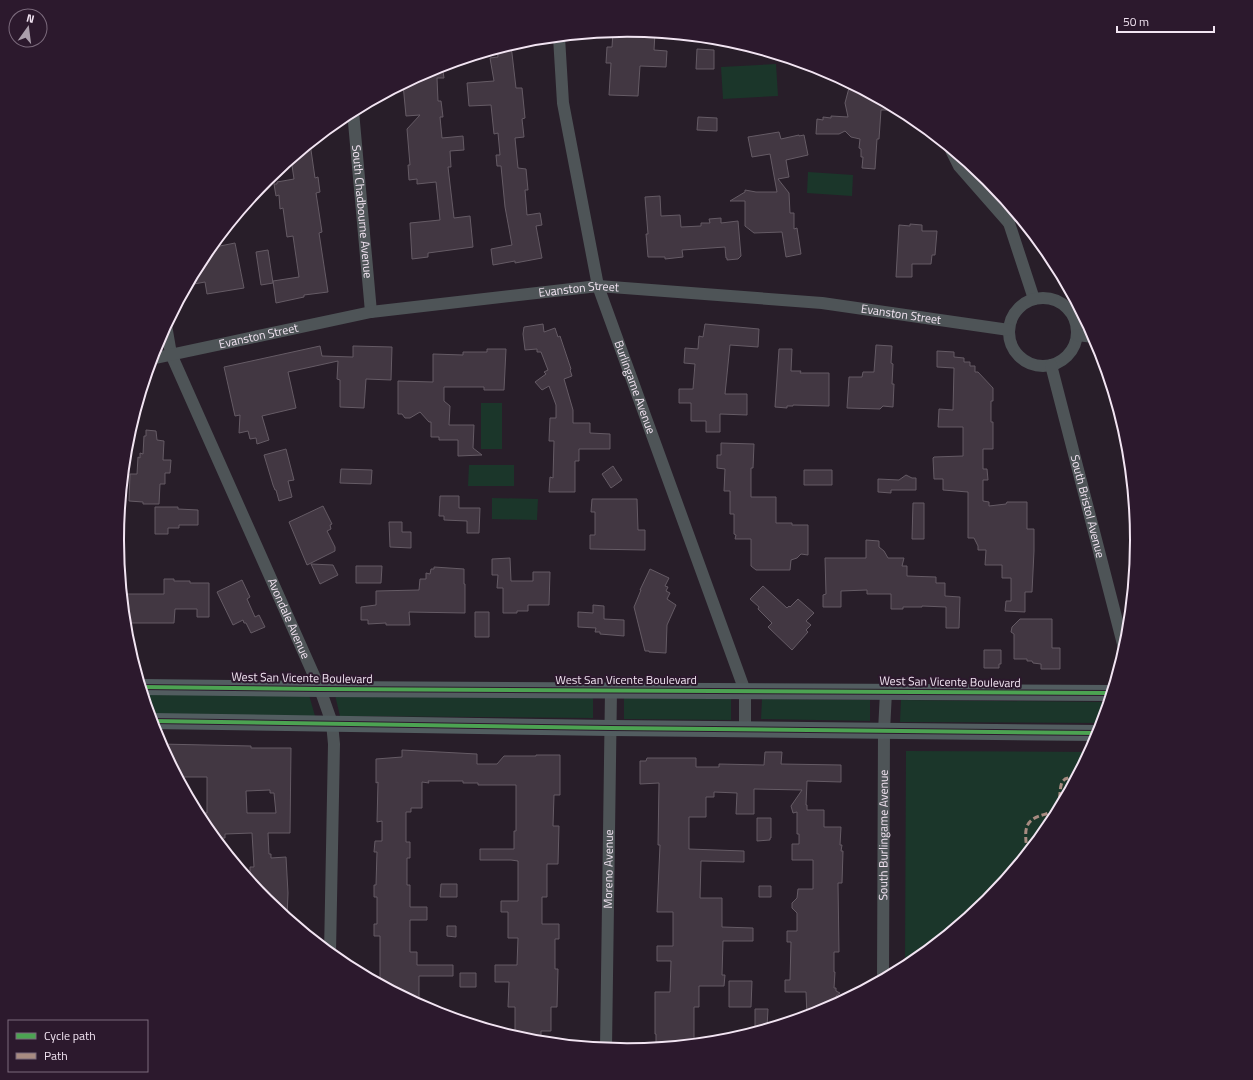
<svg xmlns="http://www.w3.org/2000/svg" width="1253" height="1080" viewBox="0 0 1253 1080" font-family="'Titillium Web',sans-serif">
<rect width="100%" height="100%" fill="#281e29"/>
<path fill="#1b362a" d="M776,64L778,96L723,99L721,67Z
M808,172L853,175L852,196L807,193Z
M481,403H502V449H481Z
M469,465H514V486H468Z
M492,498L538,499L537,520L492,519Z
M143,693L309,695L315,716L149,715Z
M335,695L593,698V718L340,716Z
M624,697L731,698V720L624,719Z
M762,699L870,700V721L761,719Z
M901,700L1108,702L1101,723L900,722Z
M906,751L1089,752L1050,824L987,901L910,964L905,967Z"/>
<path fill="#423742" stroke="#655b65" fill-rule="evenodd" d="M627,30L655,33L654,50L667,51L666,67L640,66L638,96L609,95L611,63H606L607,47H612L613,31Z
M511,45L516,88H522L525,118L522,119L524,137L515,138L518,168L526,169L528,190H525L527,215L540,213L542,225L536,226L542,258L515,263V261L493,265L491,249L512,245L505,207L501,166H497L496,155H500L498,133L494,134L491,105L469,106L467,83L494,81L490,58L498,57L497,49Z
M697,49L714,50V69H696Z
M442,65L444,78H437L438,101H441L443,117H440L442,138L463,136L464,150L450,151L451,167H448L454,218L470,216L473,247L428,253V257L412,259L410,223L440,220L436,182L417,184V179L409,180L408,165H410L407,129L420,115L406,116L403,84L432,69Z
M850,84L899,110H881L879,139H877L875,169L862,168L863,157H861V149L859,148L860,139L851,137L845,131L839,134H816L817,119L823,120V117L831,118V116L848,117L845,103Z
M698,117L717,118V131L697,130Z
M779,132L781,139L799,135V136L804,135L808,155L786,160L789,177L778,179L789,193L790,213H794V229L797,228L801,254L786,257L782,232L754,233L745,226V201H730L745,192V190L756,192H777L770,154L752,157L748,137Z
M310,143L315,178L318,177L320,192L316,193L322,232L319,233L328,292L304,295V297L276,303L273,281L299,277L293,236L287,237L283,208L280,209L279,195L276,196L274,184H277V182L294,179L291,159Z
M660,196L661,216L680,215L681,227L701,226V223H710L709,219L721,218V223L738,221L741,256L738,259L727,260V258H726L725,247L682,250L683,257L665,259V257H648L646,234H648L645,197Z
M910,224L922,225V231H937L935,255H932L931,264H912V277H896L899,225L910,226Z
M235,243L244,288L207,294L205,282L194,284L193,275L203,256L210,248Z
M268,250L273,283L261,285L256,252Z
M543,324L544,332L555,328L558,337L560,336L571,369L570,370L572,376L564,379L573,410V423H590V433L610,434V449H579V461H575V492H549L550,477L553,478L554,441H549L550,418H556V405L549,386L542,390L535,382L546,374L544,372L548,370L541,352H537V349L525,350L523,334L524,327Z
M705,324L759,329L758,347L730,345L725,394H747V415L720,414V432H706V421H691V403H679V389H693L695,364L684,363L685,348L698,349L699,336L703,337Z
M876,345L892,346L891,363L893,364L892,384H894L893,407L883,406L880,409L847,408L849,377H862L863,372H874Z
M320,346L322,356L353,357V346L392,347L391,380L366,379L364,408L340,407V380L337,379L338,361L288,372L296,408L262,416L269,440L257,444L256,438L250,439L248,431L239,433L240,415L235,416L224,367Z
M487,349H506L504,390H484V387H444V401L450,406L449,425H474L473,448L482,455L458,456V440H439V437H431V422H429L420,412L410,418H405L402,414H398V381L433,382V354L463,355V352H487Z
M779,349H792L791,371H801L800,373H829V406L793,405V406H787V408L775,407Z
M937,351L954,352V357L964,358V362H970V366H975V372H978L993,388V401H991V422H993V449H983V469H987L988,480H983V501L989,502V506L1006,504L1007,502H1027V529H1034V551L1032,592H1025V612L1005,611L1006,601H1011V578H1002V565H985L986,550H978V546L974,538H968V492L943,490V479H934L933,458L934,457L963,456V427H938L939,409L953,410L954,368L937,367Z
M146,430L156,431L157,440L164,441L163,460H171L170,473H165V484H160L159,504H143V502L129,501L130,474H137L138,457L140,458V453L143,454L144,436H146Z
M721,443L754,444L753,468H751V497H776V523H792V525H808V555L801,554L797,558L791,560L790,570H756L751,566V539H735L736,535L734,534V514H730V491H724L725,469L717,468V455H721Z
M286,449L294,480L288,481L292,497L279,501L276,490H275L273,485L264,455Z
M613,466L622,480L611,488L602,474Z
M341,469L372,470L371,484L340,483Z
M804,470H832V485H804Z
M906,475L912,478H916V490H891V493L878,492V479L899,480Z
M440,496H459V508H480L479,533H467V521L444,520V516H439Z
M592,499H637L638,530H645V550L590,549V535H595V512H591Z
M913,503H924V539H912Z
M323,506L332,524L330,525L331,529L327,531L335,547V551L307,565L289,522Z
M155,507H178V509L198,510V525H179V528H168V534H155Z
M389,522H402V532H411V548L390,547Z
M866,540L879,541V547L884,551L888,558H904L902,566H907V576L936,577V583H945V596L960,597L959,628H946V607L922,606V607H903V609H891V594H867V590L841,591V607H823V595L826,594L825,558H866Z
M510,558L511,581H533V572H550L549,605H528V611H517V613H503V588H497L498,575H492V559Z
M311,564L333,565L338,575L320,584Z
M356,566H382L381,583H356Z
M434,567L464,569V584H465V613L409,612L410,625H386V623L368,624V620H361V607L376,605V591L419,590L420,579H426V573L430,574L431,569H434Z
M650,569L669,578L665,586L668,587L666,591L670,593L667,599L676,605L667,625L666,653L649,652V651H645L634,607L641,590H640Z
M164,579H174V581H190V583H209V617H197V609H175L174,623H125L122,594H164Z
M242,580L250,597L247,599L255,617L259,615L265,627L251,633L246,623H244L243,620L233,625L217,592Z
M763,586L787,608L789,606L790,607L798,599L814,613L806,621L811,625L806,630L808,632L792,650L768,627L772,623L758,609L759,607L750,599Z
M593,605L604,606V619L624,620V636L600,634V632H595L596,628L578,627V612L593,613Z
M475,612H489V637H475Z
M1020,619H1052V648H1060V669H1041V664L1033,663L1032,661H1027V659H1014V634L1011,632L1012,627Z
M984,650H1001V664H999V668H984Z
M160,744L251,746V748H291L290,833H268L269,854H271V858L286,857L288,893L287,918L266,900L250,881V867H254L252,833L225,834V838H215L204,825V813H207V777H178ZM270,790V793H274L276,813H247L246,791Z
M402,750L477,754V764H497L504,756H536V755H560V795H554L553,826H559L558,864H547V897H542V924H559V939H555V969H558L557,1007H551V1031H541V1042L527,1040L515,1037V1007H508L509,982H495V965H517L518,938H508V912H501V901H518V861L511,860H480V849H514V831H516V785H478V783H463V781H428L429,783L422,782V808H411V812H406V842H410V858H407V885H410V907H427V920H410V952H417V965H453V976H419V1005L380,984V936H374V924H377V897H374V885H376L377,852H374L375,841H382V821L377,822L378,782L376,783V759L402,757Z
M765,752H782L781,764L841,765V782L807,781L806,805H807V810H824V827H841L840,845H842L841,851H843L842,883H838L839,952H834V972H835L834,988H836V991L840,993L836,996L837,1003L821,1011L807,1016L806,992H785V980H790L791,942H787V931H797V913L792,908V903L797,898L798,889H813V860H792V844H799V834H797V812L793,813L791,806L802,790L754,789V814H736L737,793L714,792V797H706V817H689V849L744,851V862L701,861L700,898H722V927L753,928V941H723L722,975H725L724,986H699V1007H694V1043L656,1047V1034H655V992H670L671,961H657V946H673V912H657L660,845H658L659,783L640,784V761H646L647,758H696V767H719V764L764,765Z
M757,818H771V838H770V840L757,841Z
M441,884H457V897H440Z
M759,886H771V897H759Z
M447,926H456V937L447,936Z
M460,973H476V987H460Z
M729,981H752L751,1007H729Z
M755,1009H768L767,1028H755Z"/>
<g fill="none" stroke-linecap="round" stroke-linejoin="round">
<g stroke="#4e5457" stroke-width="12">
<path id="s1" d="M559,37L563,103L598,286L745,691V729"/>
<path id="s2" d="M353,111L371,312"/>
<path d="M951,150L959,166L1009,223"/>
<path d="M1010,207L1009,223L1034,299"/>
<circle cx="1043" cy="332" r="34"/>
<path id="s3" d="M166,325L171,354L320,689L332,723L334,744L330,953"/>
<path d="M1077,335L1094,337"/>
<path id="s4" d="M151,359L371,312L598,286L822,303L1009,330"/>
<path id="s5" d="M1051,365L1124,648"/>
<path id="s6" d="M883,979L884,731L886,692"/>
<path id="s7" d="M606,1048L611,690"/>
</g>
<path stroke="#525d60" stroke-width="16" d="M141,687L320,689L1110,693
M151,721L611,728L1098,733"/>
<path stroke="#a88b81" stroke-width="3" stroke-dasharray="6 3" stroke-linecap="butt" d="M1027,852C1025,830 1022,820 1046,814C1050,812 1055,811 1057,807C1061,800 1059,790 1062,782L1065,779L1076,775"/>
<g stroke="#2c192d" stroke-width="6">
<path id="cycleway" d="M141,687L320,689L1110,693
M151,721L611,728L1098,733"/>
</g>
<use href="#cycleway" stroke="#4ca352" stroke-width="4"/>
</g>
<g text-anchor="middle" stroke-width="4" stroke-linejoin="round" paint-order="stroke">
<g font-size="12" fill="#f2e4f2" stroke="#2c192d">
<text dy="4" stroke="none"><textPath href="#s2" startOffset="101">South Chadbourne Avenue</textPath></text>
<text dy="4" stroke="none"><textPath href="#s4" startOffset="434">Evanston Street</textPath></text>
<text dy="4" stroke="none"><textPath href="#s4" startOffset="758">Evanston Street</textPath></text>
<text dy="4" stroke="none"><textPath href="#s4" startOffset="110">Evanston Street</textPath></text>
<text dy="4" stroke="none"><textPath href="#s1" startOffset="360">Burlingame Avenue</textPath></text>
<text dy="4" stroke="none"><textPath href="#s5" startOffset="146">South Bristol Avenue</textPath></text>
<text dy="4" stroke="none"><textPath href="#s3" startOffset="319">Avondale Avenue</textPath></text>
<text transform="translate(302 678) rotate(1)" y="4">West San Vicente Boulevard</text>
<text x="626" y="684">West San Vicente Boulevard</text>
<text transform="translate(950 682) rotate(1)" y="4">West San Vicente Boulevard</text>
<text dy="4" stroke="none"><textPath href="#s6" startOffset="144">South Burlingame Avenue</textPath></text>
<text dy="4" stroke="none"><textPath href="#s7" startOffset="179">Moreno Avenue</textPath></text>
</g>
</g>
<path d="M0 0H1253V1080H0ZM124 540a503 503 0 1 1 1006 0a503 503 0 1 1-1006 0Z" fill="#2c192d" fill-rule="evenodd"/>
<path fill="none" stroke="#f2e4f2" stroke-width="2" d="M124 540a503 503 0 1 1 1006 0a503 503 0 1 1-1006 0Z"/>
<rect x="8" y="1020" width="140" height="52" fill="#2c192d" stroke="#7b6a7c"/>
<rect x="16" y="1033" width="20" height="6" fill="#4ca352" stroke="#7b6a7c"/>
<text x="44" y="1040" font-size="12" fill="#f2e4f2">Cycle path</text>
<rect x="16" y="1053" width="20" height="6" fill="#a88b81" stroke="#7b6a7c"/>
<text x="44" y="1060" font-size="12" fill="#f2e4f2">Path</text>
<g transform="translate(28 28) rotate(14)"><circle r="19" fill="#2c192d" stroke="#7b6a7c"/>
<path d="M0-3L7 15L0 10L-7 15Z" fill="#ab9fac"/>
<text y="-6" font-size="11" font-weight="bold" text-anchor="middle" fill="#f2e4f2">N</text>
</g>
<path d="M1117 26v6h97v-6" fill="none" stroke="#f2e4f2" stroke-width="2"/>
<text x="1123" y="26" font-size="12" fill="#f2e4f2" stroke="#2c192d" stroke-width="3" paint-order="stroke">50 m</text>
</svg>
